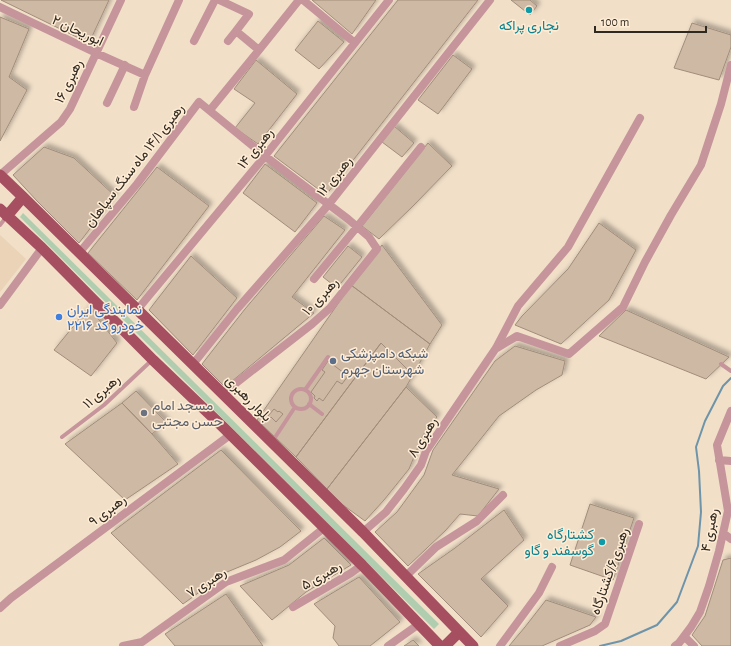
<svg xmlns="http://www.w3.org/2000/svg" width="731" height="646" viewBox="0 0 731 646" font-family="'Alegreya Sans',Vazirmatn,sans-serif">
<defs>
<filter id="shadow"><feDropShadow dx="3.5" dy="-3.5" stdDeviation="2" flood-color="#0004"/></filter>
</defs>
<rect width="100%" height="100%" fill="#f1dfc8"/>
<path fill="#ead3b6" d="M0,235L26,259L0,292Z"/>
<path fill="#b0ceaf" d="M23,213L439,624L434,629L20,217Z"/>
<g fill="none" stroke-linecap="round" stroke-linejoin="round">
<path stroke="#6e94aa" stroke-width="2" d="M600,646L621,641L657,625L677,602L698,546L701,512L699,471L696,447L705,421L723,386L731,378"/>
</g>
<path fill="#ceb9a5" stroke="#a28d7b" filter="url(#shadow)" d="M1,0H109L89,43Z
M312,0H376L352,34Z
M398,0H478L326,195L274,156Z
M511,0H530L537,6L530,15Z
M0,17L29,29L9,77L27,90L0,141Z
M318,21L344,42L319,69L295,50Z
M692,23L731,35V47L719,80L674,68Z
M453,55L472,69L438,114L418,100Z
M256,60L297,94L258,144L235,128L255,103L234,89Z
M394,126L414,143L402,157L382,142Z
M428,143L452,166L413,206L379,239L362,226Z
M44,147L74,158L115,196L79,243L37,201L13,175Z
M265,164L317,203L295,232L243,193Z
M157,167L209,206L137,300L88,253Z
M324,216L345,230L292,297L314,313L225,387L202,364L245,309Z
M599,223L636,250L609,300L561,344L515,325L522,316L568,269Z
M382,245L442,325L430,344L351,285Z
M348,246L362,257L337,288L323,277Z
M191,256L237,298L193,355L149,310Z
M351,285L430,344L413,375L381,343L296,457L257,420Z
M89,307L117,343L91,376L54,350Z
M626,310L729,357L706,379L599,336Z
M381,343L413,375L406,387L327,489L296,457Z
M515,346L565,361L562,375L536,390L499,416L452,475L499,489L478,516L460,514L446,530L408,566L375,532L397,512L424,475L433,450L495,361Z
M328,361L348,376L342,384L337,381L323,401L319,398L317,401L314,398L315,396L311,392L325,372L322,370Z
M406,387L437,417L423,435L409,469L384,500L365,521L343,505L327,489Z
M136,391L166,422L152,434L122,403Z
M122,403L152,434L178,464L125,500L65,444Z
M274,409L278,412L279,411L283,414L276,422L271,417L270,418L268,416Z
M221,450L301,531L280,547L256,560L227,572L183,604L111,533Z
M590,504L634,518L613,580L570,565Z
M504,510L524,540L481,579L508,606L481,637L418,574L455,548Z
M324,538L351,565L306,592L272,620L240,586L289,565Z
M731,558V646H702L692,635L705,616L723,560Z
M359,577L400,622L370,646H339L333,638L335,626L314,604Z
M226,594L263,646H175L165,634Z
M546,600L596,617L590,625L542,646H509L525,627Z
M413,640L419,646H404Z"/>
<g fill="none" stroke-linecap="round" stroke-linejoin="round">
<path stroke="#c6949b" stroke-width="4" d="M0,225L7,216
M721,364L731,371
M291 399a10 10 0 1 1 20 0a10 10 0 1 1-20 0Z
M305,390L328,357
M309,404L322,414
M62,437L104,405L152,360
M272,442L295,407"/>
<path stroke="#c6949b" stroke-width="8" d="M219,0L249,14L236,31L259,50
M303,0L355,43
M0,7L96,53L145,75
M194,41L215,0
M228,41L236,31
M107,103L125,65
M134,107L145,75L179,0
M210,110L259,50L299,0
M0,175L61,122L70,109L121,0
M79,253L137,184L199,102L265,156L348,219L369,237L377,249L330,308L312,324L222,394
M314,279L357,227L421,147
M0,305L42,248
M137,310L265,156L389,0
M497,348L517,336L569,354L623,307L645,262L671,215L701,165L721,104L731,65
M193,364L237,309L329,204L490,0
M719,460L731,461
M363,532L386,512L404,489L421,465L426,451L496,348L518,306L568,247L640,118
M723,533L731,539
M406,576L436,547L477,521L503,495
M293,607L351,573L362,565
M0,608L11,598L230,435
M684,636L694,646
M123,646L142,642L226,582L284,560L324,528
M388,646L419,624
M500,646L539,593L552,567
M560,646L595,631L605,624L639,524
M675,646L679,643L691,627L700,612L709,586L719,551L728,511L717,445L731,411"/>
<path stroke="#a64f61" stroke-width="11" d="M0,175L23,197L363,532L473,646
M0,209L42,248L153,360L224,428L362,565L440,646
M7,216L23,197
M445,646L459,632"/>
</g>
<g fill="#0f9aa8" stroke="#ffecd5" stroke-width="1.5">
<circle cx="529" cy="10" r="4"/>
<circle cx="602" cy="542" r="4"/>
</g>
<circle fill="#3f7fe0" stroke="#ffecd5" stroke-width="1.5" cx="59" cy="317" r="4"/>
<circle fill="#5c6f8a" stroke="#ffecd5" stroke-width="1.5" cx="333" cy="361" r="4"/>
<circle fill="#6b7280" stroke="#ffecd5" stroke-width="1.5" cx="144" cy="413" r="4"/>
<g text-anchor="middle" stroke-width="3" stroke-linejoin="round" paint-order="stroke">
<g font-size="14" fill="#0d838f" stroke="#ffecd5">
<text x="529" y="30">نجاری پراکه</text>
<text x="594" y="539" text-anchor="end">کشتارگاه<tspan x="594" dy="16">گوسفند و گاو</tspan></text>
</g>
<g font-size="14" fill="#302920" stroke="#ffecd5">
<text transform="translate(78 30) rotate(25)" y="5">ابوریحان ۲</text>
<text transform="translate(68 81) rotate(-64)" y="5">رهبری ۱۶</text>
<text transform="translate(255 148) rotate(-51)" y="5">رهبری ۱۴</text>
<text transform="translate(134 165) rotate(-52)" y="5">رهبری ۱۴/۱ ماه سنگ سپاهان</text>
<text transform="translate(334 176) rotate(-51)" y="5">رهبری ۱۲</text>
<text transform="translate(320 296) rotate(-47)" y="5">رهبری ۱۰</text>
<text transform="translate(101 391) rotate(-41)" y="5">رهبری ۱۱</text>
<text transform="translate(249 398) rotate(45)" y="5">بلوار رهبری</text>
<text transform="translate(422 437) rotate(-59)" y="5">رهبری ۸</text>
<text transform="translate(107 510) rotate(-37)" y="5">رهبری ۹</text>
<text transform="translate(709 530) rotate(-79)" y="5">رهبری ۴</text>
<text transform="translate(609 571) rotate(-71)" y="5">رهبری۶/کشتارگاه</text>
<text transform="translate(321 575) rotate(-30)" y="5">رهبری ۵</text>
<text transform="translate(206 582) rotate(-33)" y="5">رهبری ۷</text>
</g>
<g font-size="14" fill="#366cbe" stroke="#ffecd5" text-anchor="start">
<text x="67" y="314">نمایندگی ایران<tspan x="67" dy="16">خودرو کد ۲۲۱۶</tspan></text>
</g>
<g font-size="14" fill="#4e5e75" stroke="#ffecd5" text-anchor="start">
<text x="341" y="358">شبکه دامپزشکی<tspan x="341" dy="16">شهرستان جهرم</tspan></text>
</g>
<g font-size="14" fill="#5b616d" stroke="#ffecd5" text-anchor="start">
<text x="152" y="410">مسجد امام<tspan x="152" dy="16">حسن مجتبی</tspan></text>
</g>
</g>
<path d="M595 26v6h111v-6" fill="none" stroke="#302920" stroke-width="2"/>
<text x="601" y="26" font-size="12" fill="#302920" stroke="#ffecd5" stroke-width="3" paint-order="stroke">100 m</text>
</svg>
